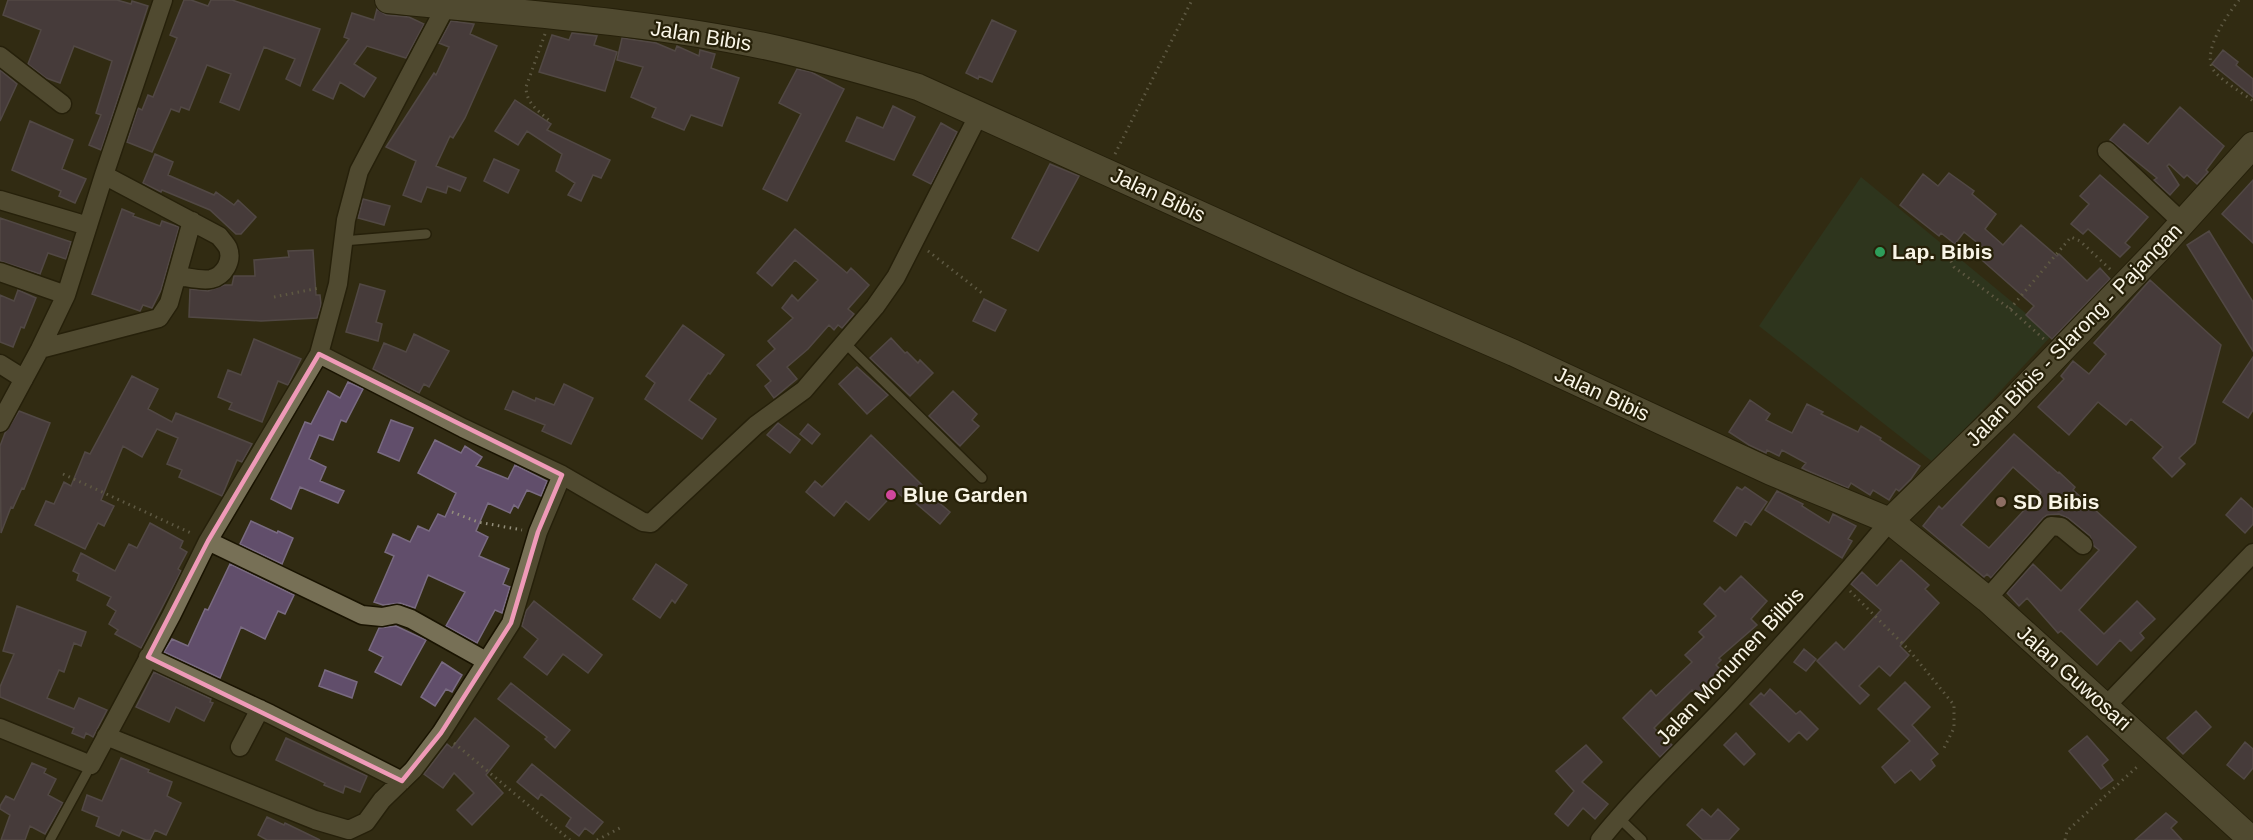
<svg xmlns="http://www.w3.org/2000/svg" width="2253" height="840" viewBox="0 0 2253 840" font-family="Helvetica,sans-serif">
<rect width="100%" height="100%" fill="#312b13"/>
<path fill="#2c402a" d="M1861,177L2052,335L1934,463L1759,326Z"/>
<path fill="#614e6b" stroke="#796b81" stroke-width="1.5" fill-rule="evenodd" d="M8,0H117L131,4L132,1L148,6L101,150L89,145L101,115L96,113L112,61L74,46L60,83L46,78L28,64L41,30L3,15Z
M184,0H191L208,6L211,0H232L320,29L300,86L286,79L295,59L264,47L239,110L220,102L231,74L207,65L189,110L181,107L179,112L171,109L152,152L127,142L138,108L142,110L148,95L153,97L177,38L170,35Z
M377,9L386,15L409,17L424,24L406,58L367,46L354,64L376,78L364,97L340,82L333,99L313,90L349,39L344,37L352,13L374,20Z
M992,20L1016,31L992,82L979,76L978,79L966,73Z
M451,21L474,24L470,34L497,46L465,118L453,138L450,136L436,166L466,178L460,191L448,186L446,193L427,187L421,202L403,195L416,161L386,147L434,73L436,75L449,47L439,43Z
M572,33L597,36L594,45L617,52L605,91L539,72L552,35L569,40Z
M622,38L656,43L675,51L677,46L699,56L700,50L715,54L711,68L739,78L722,126L691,115L684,130L652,117L656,108L631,97L643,67L617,60Z
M2223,50L2238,62L2236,65L2253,79V97L2212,64Z
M797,69L811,72L844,89L787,201L763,189L801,114L779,103Z
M0,70L17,84L0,121Z
M515,100L551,124L547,130L610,160L601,178L593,175L581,201L568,195L575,183L556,171L562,154L527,131L518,145L495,131Z
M893,106L915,117L894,160L846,141L857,117L883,128Z
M2180,107L2224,146L2206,170L2208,172L2197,184L2187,175L2184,178L2169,164L2167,166L2179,185L2170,195L2154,180L2157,178L2110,140L2124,124L2148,144Z
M30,121L73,140L62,169L86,179L75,203L59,196L61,191L12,170Z
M941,123L957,132L931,184L913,175Z
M155,154L173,162L168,175L214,195L216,192L234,205L238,200L256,217L241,234H236L210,210L162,190L161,192L143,183Z
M494,159L519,170L508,193L484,181Z
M1050,164L1079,176L1038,251L1012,238Z
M1949,173L1974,191L1972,194L1996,214L1985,229L2003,245L2021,225L2057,256L2059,254L2087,281L2100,268L2110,279L2052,339L2026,315L2034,306L1983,261L1990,253L1964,232L1955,244L1941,233L1939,236L1900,205L1923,174L1938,186Z
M2100,175L2148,217L2125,243L2130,247L2120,257L2088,229L2083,234L2071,224L2089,204L2080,196Z
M2253,180V243L2222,214Z
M363,199L390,206L384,225L358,218Z
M122,209L134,214L133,216L160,226L162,221L179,227L161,290L152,308L143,305L140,311L92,294Z
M0,218L71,242L66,259L48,253L40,274L0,261Z
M795,229L847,273L851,268L869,285L848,309L854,314L842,328L838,325L834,330L829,325L808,349L787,367L797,379L774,398L765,386L771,381L757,365L775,349L768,341L793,318L782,308L792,295L798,301L818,280L795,260L772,286L757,273Z
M2209,231L2253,302V351L2187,245Z
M313,250L316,295H320L321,305L317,318L261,321L189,317L190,289L208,291L224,285H232L234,276H255L254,260L289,257L288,251Z
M2150,280L2221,345L2195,443L2179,458L2185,464L2172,477L2153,458L2163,447L2131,419L2126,425L2098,402L2069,435L2038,407L2064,379L2061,376L2073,361L2089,374L2106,354L2094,343Z
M360,284L385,291L376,322L382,324L378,341L346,332Z
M18,290L36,298L24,328L21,327L13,347L0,342V295L14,301Z
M984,299L1006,310L995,331L973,321Z
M683,325L724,355L710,374L708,373L689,400L716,419L702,439L645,399L655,383L646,376Z
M414,334L449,351L429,387L424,384L419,393L373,369L384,343L406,352Z
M891,338L905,353L907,352L918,363L920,360L933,373L910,396L870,358Z
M254,339L301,359L288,385L278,381L262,422L229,409L232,403L218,397L228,370L241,375Z
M2253,357V410L2248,418L2223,402Z
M857,367L888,395L867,414L839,384Z
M132,376L158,389L148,409L172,422L176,413L252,444L242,462L237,460L222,496L179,477L182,470L167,464L178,438L157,429L142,457L123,446L101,500L114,506L104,526L98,523L85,549L35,525L46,501L54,504L64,482L71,486L85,452L90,454Z
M348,382L363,389L346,422L341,420L333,440L319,435L309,459L326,467L320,481L344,491L338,503L300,487L291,509L271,499L305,422L311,424L328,391L340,398Z
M564,384L593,398L571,444L542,431L545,425L505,409L513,391L535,401L536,398L554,405Z
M953,391L977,414L972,420L979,426L960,446L929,416Z
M1750,400L1770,414L1766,420L1792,433L1807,404L1823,412L1821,414L1858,432L1861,426L1881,438L1880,440L1920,466L1911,479L1899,491L1896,489L1889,500L1873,490L1870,495L1851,483L1848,488L1806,470L1802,468L1806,463L1782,450L1779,456L1767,450L1766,453L1749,445L1729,432Z
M19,411L50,423L24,489L22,488L13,508L11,507L1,533L0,446L5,433Z
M391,420L413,428L399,461L378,452Z
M778,423L800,440L790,453L767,435Z
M808,424L820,434L812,444L800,434Z
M2014,434L2058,473L2059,472L2075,487L2073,490L2136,547L2079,610L2104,634L2137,601L2155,619L2140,633L2144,638L2131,651L2120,640L2097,665L2061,631L2058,633L2027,598L2019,606L2007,593L2033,564L2061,591L2099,550L2094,546L2090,536L2068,518L2059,514L2047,515L2043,518L1991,578L1987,574L1984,577L1923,526L1939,506L1942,509ZM2013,467L2041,492L1989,548L1961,525Z
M871,435L924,487L923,489L950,512L940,524L912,500L909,503L896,491L869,520L846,501L834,516L806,492L815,481L822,487Z
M435,440L461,453L465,446L482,457L476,466L508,479L515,465L547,481L541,496L527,490L518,508L514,505L510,513L488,503L476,531L488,537L479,556L509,569L503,584L510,587L502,613L495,610L477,643L446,626L465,592L428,575L415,608L400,603L383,605L374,602L394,556L385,552L393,534L410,542L418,526L429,531L438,514L445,517L456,493L418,473Z
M1737,487L1742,490L1745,487L1767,502L1751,525L1745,521L1736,536L1714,521Z
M1777,491L1803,504L1802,506L1829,523L1833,514L1856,526L1848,539L1852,541L1842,558L1765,510Z
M2241,498L2253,509V524L2245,533L2226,515Z
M251,521L277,533L278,531L293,538L282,564L240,544Z
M150,523L183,541L180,548L187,552L178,569L181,571L141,648L115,634L118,630L109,624L116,611L107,605L111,597L77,580L79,574L73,571L81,553L115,571L129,544L137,548Z
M1901,560L1929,585L1925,589L1939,603L1900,646L1909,655L1890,676L1879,666L1859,686L1869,695L1860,704L1817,661L1836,642L1844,650L1881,610L1851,584L1862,572L1877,586Z
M230,564L294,595L285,614L278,611L265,639L241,627L220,678L164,652L172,639L188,646L205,609L208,610Z
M656,564L687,585L675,603L672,600L660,618L633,599Z
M1741,576L1767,601L1751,619L1757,625L1719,658L1721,660L1716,665L1721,670L1709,681L1716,690L1704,702L1692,690L1654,728L1672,745L1660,757L1623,718L1651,690L1656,696L1692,662L1685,655L1704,637L1699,632L1716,616L1704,604L1720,587L1725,592Z
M534,601L602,655L588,673L563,654L547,675L524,657L538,639L522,626L526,611Z
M17,606L86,632L81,646L74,643L64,672L59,670L47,698L74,709L79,698L107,710L93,737L86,733L84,738L72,733L74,728L0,697V687L14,654L3,651Z
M396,626L426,640L401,685L375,672L383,657L369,650L379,628Z
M1804,649L1816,659L1806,671L1794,662Z
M442,662L462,675L452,692L446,689L435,706L421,697Z
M325,670L357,682L352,698L319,686Z
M154,672L211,699L210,702L213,703L204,721L176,707L169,722L136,707Z
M1905,682L1930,707L1912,725L1938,754L1931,760L1935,766L1920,780L1911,770L1895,783L1882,767L1910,741L1878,709Z
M511,683L570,730L555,748L545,739L547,737L498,699Z
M1770,689L1796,714L1800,711L1818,729L1807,740L1799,732L1789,742L1750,704L1761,693L1764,696Z
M2196,711L2211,727L2183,754L2167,738Z
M475,718L509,746L486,775L503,793L472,825L457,810L474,793L454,773L443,788L424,774L447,744L452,748Z
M1736,733L1755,754L1744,765L1724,745Z
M2087,736L2108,760L2102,765L2113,780L2101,789L2069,751Z
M286,738L367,776L360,792L345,786L343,793L324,785L325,783L276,760Z
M2245,742L2253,749V768L2244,779L2227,765Z
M1586,745L1602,762L1582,782L1608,804L1595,819L1583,808L1568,826L1555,814L1574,791L1556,771Z
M121,758L149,770L148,772L172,782L167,796L181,803L166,835L155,830L150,840H146L122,830L119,836L96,826L99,817L82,810L87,795L102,801Z
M32,763L46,769L44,773L56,779L48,795L63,803L45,834L30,826L25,840H1L10,815L0,809V806L6,796L14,800Z
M532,764L603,822L593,834L585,828L579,836L566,826L571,818L541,794L538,799L517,782Z
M1702,809L1711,817L1718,809L1739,829L1729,840H1703L1687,825Z
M2166,813L2177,822L2171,828L2182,840H2135Z
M267,817L284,825L285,823L320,840H267L258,835Z"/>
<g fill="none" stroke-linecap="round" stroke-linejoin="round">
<g stroke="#191300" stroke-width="12">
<path id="lane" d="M343,241L426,234
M845,343L982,478
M1618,817L1642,840
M50,840L91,765"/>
</g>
<g stroke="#191300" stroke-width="21">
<path id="street" d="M0,56L62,104
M2107,151L2183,223
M104,175L219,236C222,240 226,244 228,248C233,261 224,276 211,279C201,281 187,277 177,276
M0,200L88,226
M0,272L66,295
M40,349L159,318L169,303L192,221
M319,354L463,428L562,475L643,522L651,523L756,425L804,390L875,307L896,277L979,114
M0,364L24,379
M0,423L40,349L66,295L104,175L163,0
M208,541L362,615L382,617L397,614L411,619L486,661
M1987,599L2051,526L2061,527L2083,545
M148,657L270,714L402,781
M2106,706L2253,553
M0,728L91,765L171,616L208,541L319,354L338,284L346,220L359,171L446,6
M106,736L315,820L349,830L366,822L382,800L413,770L441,733L511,623L538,532L562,475
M240,747L260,709
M1600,840C1641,789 1690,744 1735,696C1788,639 1840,581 1890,521"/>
</g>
<g stroke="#191300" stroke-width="28">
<path id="secondary" d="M388,0C513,13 640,20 764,46C816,57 867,72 918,87L1352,283L1514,353L1771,472L1890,521L1987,599L2252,840
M1890,521L2005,409L2156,252L2253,145"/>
</g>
<path stroke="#948f7c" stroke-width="3" stroke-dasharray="1.5 4.5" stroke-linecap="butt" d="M2239,0C2228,14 2199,54 2215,72C2225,83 2241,92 2253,101
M545,34L526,87C526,104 540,112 551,122
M1115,154L1192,0
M928,251L982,293
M1948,256L1954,267L2010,309L2045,340
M274,297L319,288
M2010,309L2071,237L2080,241L2112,271
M63,474L193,534
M452,512L478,522L522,530
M1850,591L1909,650L1954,705V728L1944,748
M454,743L570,840
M597,840L620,828
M2065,840L2067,831L2139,765"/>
<use href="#lane" stroke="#777056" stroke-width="9"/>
<use href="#street" stroke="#777056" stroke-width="18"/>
<use href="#secondary" stroke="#777056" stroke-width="26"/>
</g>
<path d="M0 0H2253V840H0ZM319,354L562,475L538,532L511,623L441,733L402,781L148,657L208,541Z" fill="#312b13" fill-opacity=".55" fill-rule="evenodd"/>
<path fill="none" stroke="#ef9ab8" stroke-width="4.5" stroke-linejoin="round" d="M319,354L562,475L538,532L511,623L441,733L402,781L148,657L208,541Z"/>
<circle fill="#2e9e5b" stroke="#272109" stroke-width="2" cx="1880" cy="252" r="6"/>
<circle fill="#d1479c" stroke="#272109" stroke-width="2" cx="891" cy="495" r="6"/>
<circle fill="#8d6e63" stroke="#272109" stroke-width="2" cx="2001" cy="502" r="6"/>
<g text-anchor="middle" stroke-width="4.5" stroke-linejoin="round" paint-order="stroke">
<g font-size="21" fill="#f9f5e7" stroke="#272109">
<text transform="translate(701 36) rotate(9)" y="7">Jalan Bibis</text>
<text transform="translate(1158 195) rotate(25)" y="7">Jalan Bibis</text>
<text transform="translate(2074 335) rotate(-46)" y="7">Jalan Bibis - Slarong - Pajangan</text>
<text transform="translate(1602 394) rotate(25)" y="7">Jalan Bibis</text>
<text transform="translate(1730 666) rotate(-47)" y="7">Jalan Monumen Bilbis</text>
<text transform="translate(2074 678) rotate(42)" y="7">Jalan Guwosari</text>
</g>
<g font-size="21" font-weight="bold" fill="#f9f5e7" stroke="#272109" text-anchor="start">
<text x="1892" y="259">Lap. Bibis</text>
<text x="903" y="502">Blue Garden</text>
<text x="2013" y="509">SD Bibis</text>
</g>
</g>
</svg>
